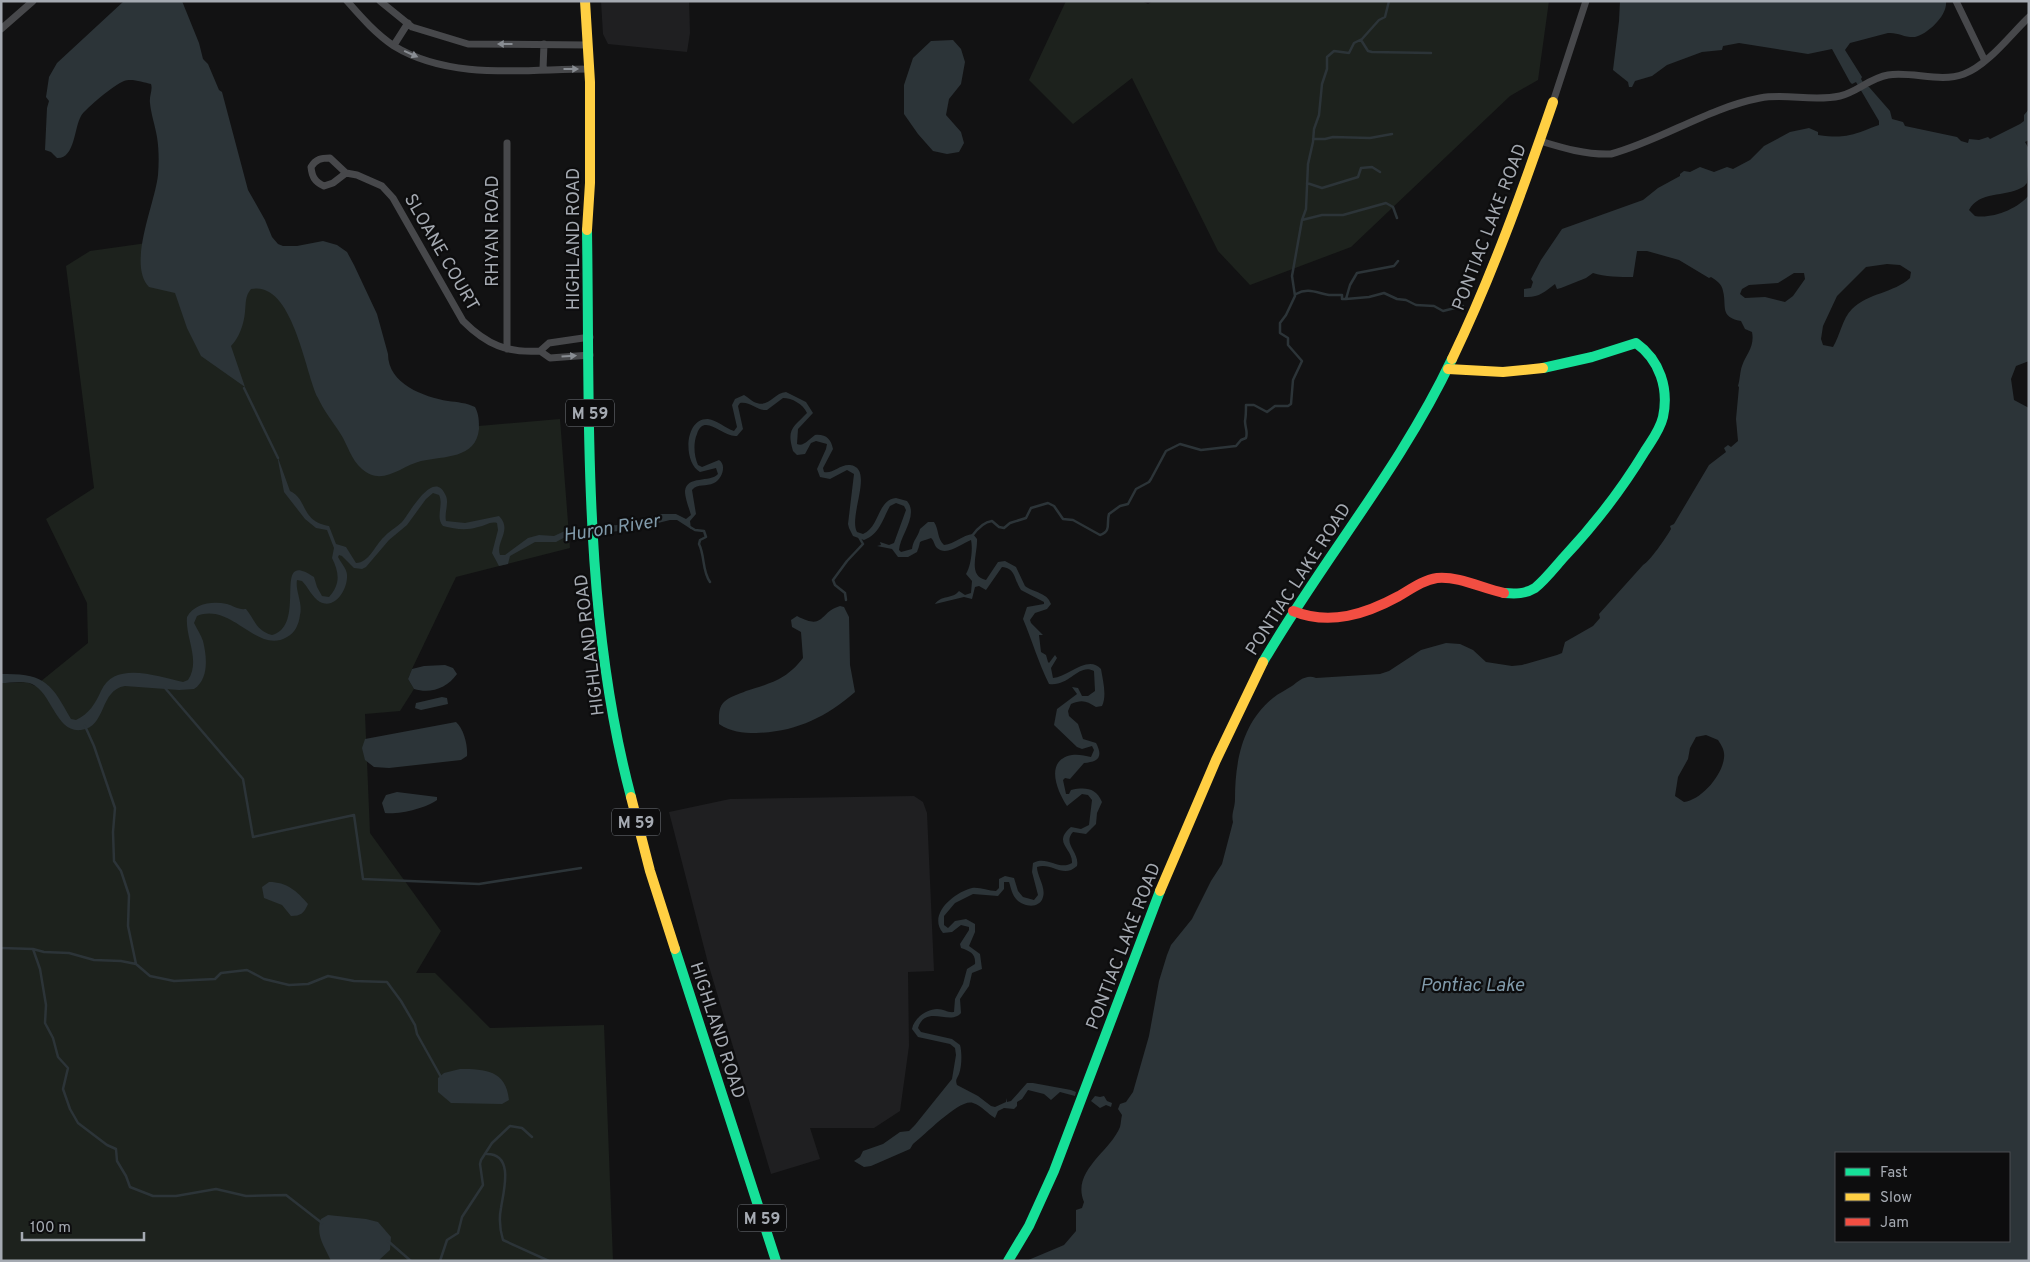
<svg xmlns="http://www.w3.org/2000/svg" width="2030" height="1262" viewBox="0 0 2030 1262" font-family="Overpass,sans-serif">
<rect width="100%" height="100%" fill="#121213"/>
<path fill="#1f1f21" d="M601,1H689L690,33L687,52L608,44L603,34Z
M914,796L923,802L927,813L934,971L908,972L909,1046L900,1111L874,1128H810L820,1159L771,1174L708,963L669,812L730,799Z"/>
<path fill="#1d221d" d="M1066,1H1142L1148,4L1153,1H1549L1538,80L1510,96L1351,247L1250,285L1218,251L1132,78L1073,124L1029,80Z
M154,242L293,291L362,445L467,427L560,419L570,548L456,577L412,669L408,679L414,689L400,711L365,714L370,833L441,931L416,973H435L490,1028L604,1025L613,1261H1V683L27,682L35,686L88,643L87,603L46,519L94,488L66,266L90,251Z"/>
<path fill="#2c3438" fill-rule="evenodd" d="M124,1H182L199,43L203,59L208,64L219,90L222,92L248,190L265,220L272,237L278,244L283,246H297L323,241L337,245L347,252L354,265L377,314L388,354C388,384 424,397 448,401C457,402 467,403 475,407C479,414 479,422 479,429C476,459 444,456 421,461C401,466 382,487 362,469C351,460 348,445 340,433C333,422 324,411 318,398C305,373 293,280 251,289C245,296 246,303 245,312C244,324 239,338 231,346L245,387L201,356L187,328L175,293L149,287C127,264 155,204 158,175C159,163 159,149 157,137C155,125 151,114 150,103C149,96 153,90 151,84C143,82 131,78 124,81C114,85 86,108 81,116C74,128 75,159 57,158L51,152L45,150L47,108L49,101L46,97L49,77L57,63Z
M1620,1H1946C1948,15 1928,34 1915,37C1905,38 1898,32 1888,33C1875,36 1863,40 1850,43L1845,50L1862,77L1861,79L1866,87H1869L1890,111L1892,119L1903,122L1905,126L1957,137L1961,141L1968,143L1969,139L1979,140L1988,137L1990,139L2020,124L2024,121V115L2029,109V140L2025,142L2029,149L2027,183C2025,185 2024,187 2021,188C2005,197 1979,191 1969,210L1975,216C1992,219 2018,209 2029,195V361L2016,366L2011,379L2014,400L2029,408V1261H1026L1064,1245L1076,1231V1210L1082,1208L1084,1202C1071,1171 1110,1152 1120,1127C1121,1123 1121,1119 1122,1115L1118,1109L1120,1104L1126,1102L1133,1092L1149,1036L1159,981L1167,955L1171,945L1192,919L1211,881L1222,864L1233,822C1231,814 1235,808 1235,799C1235,762 1242,723 1273,698C1279,693 1286,690 1292,686C1299,681 1306,674 1316,678L1380,674L1389,671L1421,650L1446,643L1460,644L1473,650L1486,662L1512,666L1522,665L1557,655L1562,653L1565,642L1593,626L1600,618L1599,614L1643,565C1650,561 1666,538 1671,529L1670,526L1674,524L1709,465L1726,452L1724,448L1728,445L1731,447L1738,441L1736,419L1739,387L1738,386C1740,380 1740,371 1742,366C1746,354 1755,347 1752,332L1745,329L1741,321C1719,317 1727,306 1723,291C1722,284 1716,280 1711,277L1709,278L1679,260L1647,251H1637L1633,277C1621,277 1604,277 1593,273L1586,278L1561,288L1557,289L1555,284C1544,292 1539,298 1524,297V289L1531,288L1533,282L1531,279L1541,260L1562,229L1643,200L1658,188L1680,176V174L1684,171L1690,172L1700,167L1714,172L1727,167L1733,169L1750,160L1764,146L1790,132L1809,128L1818,132V135C1847,139 1852,135 1879,125V121L1856,82L1852,84L1850,82L1832,49L1808,54L1739,43L1723,46L1722,50L1702,52L1667,65L1652,76L1635,81L1632,87H1629L1628,82L1613,70L1619,21ZM1887,264L1900,265L1911,272L1910,278C1894,293 1868,293 1852,309C1842,319 1840,336 1833,347L1823,345L1821,339L1823,326L1837,296L1866,267ZM1794,273H1804L1805,279L1793,296L1785,302L1765,297L1745,298L1740,294L1742,289L1749,285L1778,283ZM1706,735L1718,740C1722,746 1725,751 1724,758C1722,776 1701,800 1684,802L1675,796L1678,777L1688,759L1690,748L1696,737ZM1836,1153H2009V1241H1836Z
M953,40L961,49L965,62L961,84L949,99L946,115L961,132L964,143L959,152L947,154L933,151L918,134L904,114V85L913,58L931,41Z
M786,392L806,402L813,413L798,429L797,444C804,447 809,439 815,435C826,434 831,439 833,449L823,468L824,472C833,474 840,464 850,465C875,468 848,516 857,532L863,534C880,527 877,500 896,498L907,501C919,515 900,535 899,550L901,552L912,549C913,540 918,537 920,529L928,522H934C939,529 937,539 944,545C955,544 962,535 973,534L977,539C978,553 967,576 986,580L998,562L1005,561L1016,567L1025,586C1034,593 1047,592 1051,604L1047,609L1035,613L1030,620L1031,623L1043,635H1039L1041,652L1046,655L1048,662L1049,663L1055,655L1057,658L1051,668L1053,678C1068,677 1088,654 1101,669C1103,681 1107,696 1102,706L1096,707C1087,701 1082,699 1071,704L1068,711L1069,716L1078,724L1083,739L1096,743C1104,758 1097,762 1084,763L1070,779L1065,778L1063,780L1066,794H1069L1071,790C1086,787 1096,788 1102,802L1097,813L1096,824L1086,834L1073,832C1062,844 1080,852 1077,866C1063,879 1052,862 1037,867C1037,876 1046,887 1043,897C1040,909 1024,907 1017,900C1012,895 1011,888 1009,882H1004V889L998,896L973,894L955,903L944,916V925L948,928L955,921L966,919L975,924V932L969,946L980,954L982,969L972,973L969,986L960,999L961,1013C950,1026 926,1004 918,1028L921,1032L952,1039L960,1045C962,1052 962,1066 959,1074C957,1079 955,1079 957,1085L978,1096L991,1106L995,1107L1006,1102V1098L1007,1102L1011,1101L1027,1083H1033L1071,1090L1076,1092L1075,1096L1060,1092L1051,1100L1044,1094L1028,1090L1022,1099L1017,1102V1106L1014,1109L1004,1108L998,1111L995,1118C988,1114 982,1106 973,1103C960,1098 925,1135 913,1144L910,1149L871,1166L864,1167L854,1161L860,1157L863,1151L883,1144L900,1132L909,1131L915,1125L952,1079L956,1055L955,1048L950,1044L918,1037L912,1029C914,1018 927,1009 937,1009C944,1009 948,1013 954,1012L955,999L963,984L967,969L975,964C976,954 970,951 961,948L960,944L969,930V927L961,925L952,932L943,933C927,914 955,892 972,888C980,887 988,891 996,891L999,888V879L1005,876L1014,878L1018,891L1023,897L1034,900L1038,895L1032,872L1033,863C1047,855 1059,871 1072,863C1073,848 1052,843 1071,827L1081,829L1089,825L1092,800L1088,795L1082,794L1067,806C1057,791 1044,760 1072,755C1079,754 1085,756 1091,757L1094,750L1092,746L1082,749L1077,747L1054,725L1057,709L1077,694L1072,687L1078,688L1082,696H1088L1095,691L1094,671C1078,663 1070,687 1049,684C1038,662 1032,640 1023,619L1027,607L1044,604V602L1021,590C1014,580 1016,568 1002,567L986,590L979,586L975,587L972,599L964,597L935,604C941,595 953,599 959,591L965,595L971,593L972,581L966,574C971,566 973,549 971,540C962,543 947,557 937,548C934,545 934,540 931,538C915,544 923,538 917,552L908,557H898L892,549L877,546L881,545L880,542L889,545L894,543L906,510L904,506L896,503L890,506C883,518 880,534 864,540L853,536L849,528L848,524L854,474L847,470L830,479L820,477L817,469L826,449L827,444L816,441L811,443L805,454L797,455L793,451C786,428 794,427 807,413C803,404 792,398 783,398L767,410C757,411 750,401 740,403L738,406L743,429L737,436C723,438 704,412 697,434C693,443 694,456 698,465L702,467L719,460C727,465 722,479 714,483C706,487 698,483 692,490L696,514L690,521L691,529L677,520H670L630,530L567,536L556,542H535L510,556L508,564L499,566L492,553L498,530L497,523C490,521 485,526 478,527C466,531 455,529 443,526C435,517 444,505 439,495L433,493L426,499L407,525L389,540L366,567L362,569L354,568L342,556L339,555L338,557C341,563 347,569 347,575C348,588 336,610 320,602C312,597 308,587 302,581L297,580C295,591 303,603 300,615C299,624 295,633 287,637C257,655 232,602 197,616L194,623C197,629 201,635 203,641C207,657 209,679 194,689L179,690L125,686C99,690 107,727 81,730C56,733 52,693 32,684C23,680 10,683 1,683V674C45,673 51,683 71,719L76,720C89,714 95,704 101,691C115,660 158,677 183,682L188,680C201,660 185,638 187,617C195,603 212,601 227,604C234,606 238,610 246,609C255,620 256,631 272,635C309,625 270,547 314,577L317,587L322,596L329,597C341,584 339,572 332,558L334,548L327,530L316,528L305,519L284,492L277,455L290,491C308,499 300,521 329,526L336,544L346,547L356,563C369,563 375,545 384,537C389,531 396,528 402,522C409,514 433,469 445,494C450,502 444,512 446,521L465,523L499,516C513,530 495,542 500,555H505L528,538L539,535L554,536L567,530L627,524L662,514H676L686,519L691,515C689,508 685,498 685,491C687,475 710,483 718,474L716,468L700,472C683,463 684,418 708,419C717,420 725,428 734,431L737,427L732,405L735,399L744,395C748,397 750,400 754,402C769,409 773,393 786,392Z
M840,606L844,607L849,617L850,665L855,692C825,718 795,732 756,733C742,733 731,732 719,724C719,716 718,708 724,702C729,697 739,694 746,691C771,683 786,680 803,658L801,632L792,627L791,620L797,616C825,631 819,612 840,606Z
M445,665L453,668L457,674C447,688 431,694 414,689L408,679L412,669L424,666Z
M442,697L447,698L448,704L421,710L415,708L416,703Z
M456,722C464,729 468,746 467,756L461,760L389,768L374,767L365,760L362,748L365,739Z
M397,792L437,797V800C427,808 398,815 385,813L382,803L386,795Z
M269,882C287,882 297,891 308,904C304,913 301,916 291,916L282,905L264,898L262,887Z
M460,1069C485,1069 506,1070 509,1100L502,1104L451,1103L438,1092V1078L444,1073Z
M1095,1096L1100,1097L1104,1096L1107,1101L1112,1103L1111,1107L1106,1105L1100,1108L1091,1101Z
M328,1215L366,1219L378,1222L391,1237L390,1250L378,1261H331C325,1247 315,1235 321,1219Z"/>
<g fill="none" stroke-linecap="round" stroke-linejoin="round">
<path stroke="#2c3438" stroke-width="2.5" d="M1361,40L1368,51L1372,52L1431,53
M1313,139H1325L1333,137L1370,138L1392,134
M1307,183L1322,188L1358,177L1361,168L1372,167L1380,172
M1302,220L1322,215H1343L1386,203L1393,207L1397,218
M1296,294C1308,287 1317,293 1329,295C1334,295 1338,295 1342,295V299H1345
M1346,299L1369,297L1384,293L1397,299L1406,300L1416,305L1434,306L1443,311L1463,306
M1346,299L1350,285L1357,273L1394,266L1398,261
M244,388L278,458
M690,527L695,530L704,531L706,537L700,540L699,544C705,556 702,571 710,582
M972,536C977,529 984,522 992,521L999,527L1004,528L1010,523L1026,518L1031,508L1048,503L1054,506L1063,519L1073,520L1100,535C1112,531 1106,523 1109,514L1120,506L1128,504L1136,489L1149,482L1151,479L1166,451L1180,444L1201,450L1236,446L1241,440L1246,438C1248,431 1245,428 1245,421C1246,416 1246,410 1246,405H1254L1267,412L1275,406H1288L1291,404L1293,380L1302,361L1288,345V338L1280,333V323L1286,315L1295,296L1292,276L1302,220L1306,209L1308,164L1313,142L1314,129L1319,115L1322,84L1327,69V57L1334,51L1349,53L1354,43L1362,39L1379,20L1385,17L1389,1
M846,600L845,593L835,585L833,580L847,561L863,544L859,537
M165,688L243,779L253,837L354,815L363,879L479,884L581,868
M85,726L94,746L115,808L113,832L114,861L121,871L129,895L128,926L136,964
M1,948L33,949L44,952L69,953L94,960L121,961L136,964L150,976L174,981L215,979L221,973L247,970L264,979L289,985L308,984L328,976L354,981L387,982L401,1001L415,1025L417,1034L441,1077
M33,949L40,969L46,1005L45,1023L53,1038L58,1057L68,1068L63,1089L70,1109L78,1123L107,1145L116,1149L117,1161L126,1176L130,1187L153,1196H176L216,1189L246,1196L286,1195L322,1223
M487,1154C515,1154 503,1193 501,1208C499,1218 500,1230 503,1240L549,1261
M388,1241L411,1261
M440,1261L447,1240L458,1233L462,1217L483,1185L480,1164L481,1160L492,1143L510,1126L522,1128L532,1137"/>
<path stroke="#47484b" stroke-width="7" d="M347,1C362,18 376,34 394,46C451,81 526,69 589,69
M380,1L412,27L468,44L588,45
M1956,1L1984,59
M1,29L33,1
M394,45L408,23
M543,69L544,44
M1553,102L1586,1
M1540,141C1563,148 1586,155 1611,154C1662,140 1708,108 1760,98C1786,93 1813,102 1840,96C1857,92 1870,78 1888,75C1912,71 1940,83 1964,74C1988,65 2011,34 2029,17
M507,143V349
M346,173L333,183L324,186C315,182 312,177 311,167C316,159 321,158 330,158L346,173L357,175L382,186L393,198L463,321C487,345 507,353 540,351
M590,337L549,343L540,351L550,358L590,355"/>
<path stroke="#16e098" stroke-width="10" d="M587,230C590,418 582,613 631,797
M1504,593C1516,594 1525,594 1535,588C1546,579 1555,567 1564,557C1595,524 1622,489 1645,451C1652,440 1660,430 1663,417C1669,389 1660,360 1636,343L1592,357L1543,368
M1263,662C1323,559 1401,467 1452,359
M675,949L776,1261
M1008,1261L1029,1226L1054,1171L1160,891"/>
<path stroke="#ffcf43" stroke-width="10" d="M585,1L590,82V183L587,230
M1452,359C1492,276 1523,189 1553,102
M1448,369L1503,372L1543,368
M631,797L650,871L675,949
M1160,891L1216,760L1263,662"/>
<path stroke="#f24e42" stroke-width="10" d="M1293,611C1330,626 1366,614 1399,596C1411,589 1423,580 1437,578C1460,576 1483,589 1504,593"/>
</g>
<defs><path id="oneway-solid" d="M-6-.8H1V-3.2L6.5 0L1 3.2V.8H-6Z" transform="scale(1.25)"/></defs>
<g fill="#898d93">
<use href="#oneway-solid" transform="translate(505 44) rotate(-180)"/>
<use href="#oneway-solid" transform="translate(411 54) rotate(24)"/>
<use href="#oneway-solid" transform="translate(571 69)"/>
<use href="#oneway-solid" transform="translate(569 356) rotate(-4)"/>
</g>
<g text-anchor="middle" stroke-width="4.5" stroke-linejoin="round" paint-order="stroke">
<g fill="#0d0d0e" stroke="#777b81" stroke-width="1">
<rect x="566" y="399.5" width="48" height="27" rx="4"/>
<rect x="612" y="808.5" width="48" height="27" rx="4"/>
<rect x="738" y="1204.5" width="48" height="27" rx="4"/>
</g>
<g font-size="16" font-weight="bold" fill="#a5aab2">
<text x="590" y="419">M 59</text>
<text x="636" y="828">M 59</text>
<text x="762" y="1224">M 59</text>
</g>
<g font-size="18" fill="#a5aab2" stroke="#0d0d0e">
<text transform="translate(1489 227) rotate(-69)" y="6">PONTIAC LAKE ROAD</text>
<text transform="translate(492 231) rotate(-90)" y="6">RHYAN ROAD</text>
<text transform="translate(573 239) rotate(-90)" y="6">HIGHLAND ROAD</text>
<text transform="translate(442 252) rotate(60)" y="6">SLOANE COURT</text>
<text transform="translate(1298 579) rotate(-57)" y="6">PONTIAC LAKE ROAD</text>
<text transform="translate(589 645) rotate(-97)" y="6">HIGHLAND ROAD</text>
<text transform="translate(1123 946) rotate(-69)" y="6">PONTIAC LAKE ROAD</text>
<text transform="translate(718 1030) rotate(72)" y="6">HIGHLAND ROAD</text>
</g>
<g font-size="19" font-style="italic" fill="#809aaa" stroke="#0d0d0e">
<text transform="translate(611 527) rotate(-9)" y="7">Huron River</text>
<text x="1472" y="991">Pontiac Lake</text>
</g>
</g>
<rect width="2030" height="1262" fill="none" stroke="#a5aab2" stroke-width="5"/>
<rect x="1835" y="1152" width="175" height="90" fill="#0d0d0e" stroke="#4a4c50"/>
<rect x="1845" y="1168" width="25" height="8" fill="#16e098" stroke="#4a4c50"/>
<text x="1880" y="1177" font-size="15" fill="#a5aab2">Fast</text>
<rect x="1845" y="1193" width="25" height="8" fill="#ffcf43" stroke="#4a4c50"/>
<text x="1880" y="1202" font-size="15" fill="#a5aab2">Slow</text>
<rect x="1845" y="1218" width="25" height="8" fill="#f24e42" stroke="#4a4c50"/>
<text x="1880" y="1227" font-size="15" fill="#a5aab2">Jam</text>
<path d="M22 1232v8h122v-8" fill="none" stroke="#a5aab2" stroke-width="2.5"/>
<text x="30" y="1232" font-size="15" fill="#a5aab2" stroke="#0d0d0e" stroke-width="4" paint-order="stroke">100 m</text>
</svg>
